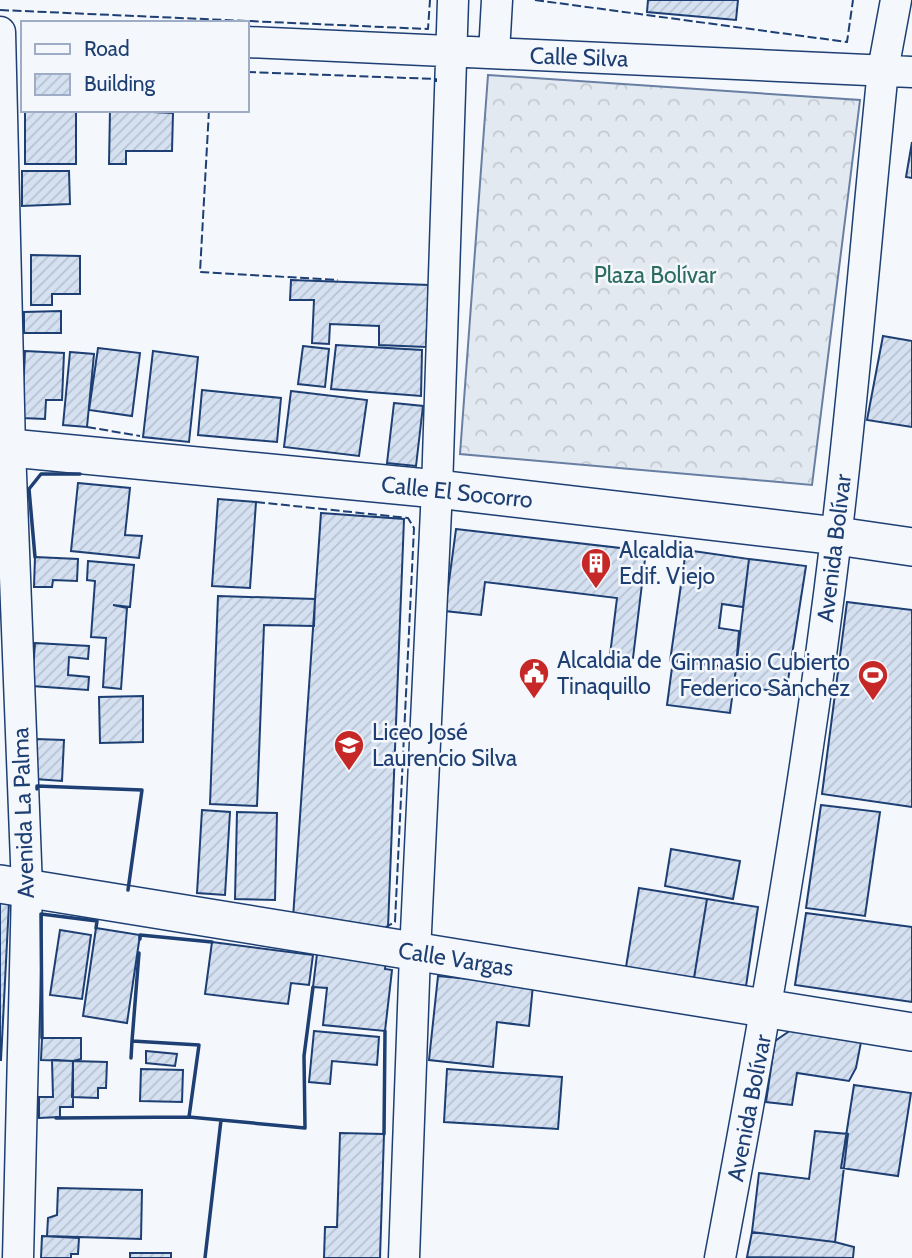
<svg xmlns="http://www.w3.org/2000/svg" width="912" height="1258" viewBox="0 0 912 1258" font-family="Cabin,sans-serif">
<defs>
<pattern id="forest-crowns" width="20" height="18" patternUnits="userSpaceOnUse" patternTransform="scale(1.75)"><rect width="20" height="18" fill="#e3e9f0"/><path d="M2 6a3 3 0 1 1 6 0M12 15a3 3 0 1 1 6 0" fill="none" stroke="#c2c9d1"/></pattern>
<pattern id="building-hatch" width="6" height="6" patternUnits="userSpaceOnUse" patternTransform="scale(1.75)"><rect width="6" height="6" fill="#d5e0f0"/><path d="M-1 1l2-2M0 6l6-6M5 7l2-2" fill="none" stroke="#b6c1d1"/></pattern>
</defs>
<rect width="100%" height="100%" fill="#f4f7fb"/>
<path fill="url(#forest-crowns)" stroke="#687fa3" stroke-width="2" d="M488,75L860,100L812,485L460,454Z"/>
<path fill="url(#building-hatch)" stroke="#1d3f73" stroke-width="2" d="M648,0H738L736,20L647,12Z
M25,110H76V164H25Z
M110,110L173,113L172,151H126V164H109Z
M912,142V178L906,177Z
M22,171H69L70,204L22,206Z
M31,255L80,256V294H52V305H31Z
M291,280L429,285L426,347L379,345V326L330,324L329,344L312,343L314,300H290Z
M61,311V333H24V312Z
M883,336L912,341V427L867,420Z
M336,345L422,350L421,396L331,389Z
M303,346L329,349L325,387L298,384Z
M98,348L140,353L132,416L89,410Z
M25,351L64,353L62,400H46L45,419L22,418Z
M153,351L198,357L189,442L143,437Z
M70,352L94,354L87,427L63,425Z
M202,390L281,398L277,442L198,435Z
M291,391L367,400L359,456L284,447Z
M394,403L423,406L416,466L387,463Z
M78,483L130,488L125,535L142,536L139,558L71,551Z
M218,499L256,502L250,588L212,586Z
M321,513L404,519L388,928L293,918Z
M456,529L646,551L633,658L610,655L617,598L485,582L481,615L445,611Z
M686,550L749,559L743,607L722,604L719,628L739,631L736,668L670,661Z
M35,557L78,559L77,581L53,580L52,587H34Z
M749,559L806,566L786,693L734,685Z
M88,561L134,565L130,607L113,605L127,608L121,689L103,687L106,638L91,637L95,581L87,580Z
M218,596L315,599L314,626L264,625L257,806L210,804Z
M847,602L912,610V807L822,794Z
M35,643L89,646L88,659L69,657L68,675L89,677L88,690L32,686Z
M673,660L736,668L730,713L667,705Z
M143,696V742L100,743L99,697Z
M36,739L64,740L62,781L35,779Z
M821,805L880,812L865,916L806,908Z
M202,810L230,812L225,895L197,893Z
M237,812L277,813L275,900L235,899Z
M671,849L740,861L733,899L665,886Z
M639,888L707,899L694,978L626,967Z
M707,899L758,907L746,986L694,978Z
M0,902L9,903L1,1060H0Z
M806,913L912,927V1002L795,985Z
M96,928L140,935L127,1023L83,1016Z
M60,930L91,935L82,999L50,995Z
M212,942L313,955L309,985L291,983L288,1004L205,994Z
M317,954L386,961L385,969L392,970L385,1031L323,1025L327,988L313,987Z
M438,976L533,985L529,1026L497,1022L493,1067L429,1060Z
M791,1030L861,1042L856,1068L849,1081L797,1073L792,1105L766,1102L775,1041Z
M314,1031L379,1037L377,1065L332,1061L330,1084L309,1082Z
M42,1038H81V1059L73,1061L41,1060Z
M146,1051L177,1054L175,1066L146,1063Z
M52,1060L73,1061V1107H60V1117L39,1118V1097H53Z
M73,1061L107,1062L106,1088H98V1098L72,1097Z
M141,1069L183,1070L182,1102L140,1101Z
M447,1069L562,1077L558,1129L444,1122Z
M854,1085L911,1093L898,1176L841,1168Z
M815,1131L848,1134L835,1242L752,1232L759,1173L809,1179Z
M340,1133L384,1134L380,1258H324L325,1227H337Z
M58,1188L142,1190L141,1239L47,1236L48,1218L57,1215Z
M752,1232L835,1242L854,1247L853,1258L747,1257Z
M42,1236L79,1238L78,1254H71V1258H41Z
M130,1253H171V1258H130Z"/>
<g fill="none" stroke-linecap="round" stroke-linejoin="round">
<g stroke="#1d3f73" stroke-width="33">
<path id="minor" d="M0,32L10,448L27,888L18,1258
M247,42L912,72
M494,53L497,0
M404,1258L415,953L437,489L453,0
M720,1258C765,1019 807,780 836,538C855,382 867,226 883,70L896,0"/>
</g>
<g stroke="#1d3f73" stroke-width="40">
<path id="tertiary" d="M0,447L437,489L837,536L912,547
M0,884L912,1032"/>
</g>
<use href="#minor" stroke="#f4f7fb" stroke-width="30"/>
<use href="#tertiary" stroke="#f4f7fb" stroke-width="37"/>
<path stroke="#1d3f73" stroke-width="2" stroke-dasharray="9 3.5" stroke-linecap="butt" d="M535,0L847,42L853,0
M0,10L428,29L430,0
M247,72L436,79V82
M209,110L200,272L338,280
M87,427L140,436
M256,502L408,518L414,528L395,922L386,927"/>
<path stroke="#1d3f73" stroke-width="3.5" d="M35,557L29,489L41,474H80
M37,789V786L142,790L128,890
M140,939V935L212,942
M42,1038L41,914L97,921L96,928
M132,1041L139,953
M131,1058L132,1041L199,1045L189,1117
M56,1118L189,1117L305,1128L304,1056L313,987
M384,1134L385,1031
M205,1258L221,1120"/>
</g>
<defs>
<g id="building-pin" transform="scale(1.575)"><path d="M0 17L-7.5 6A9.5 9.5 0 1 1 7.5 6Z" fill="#c62828" stroke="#f4f7fb"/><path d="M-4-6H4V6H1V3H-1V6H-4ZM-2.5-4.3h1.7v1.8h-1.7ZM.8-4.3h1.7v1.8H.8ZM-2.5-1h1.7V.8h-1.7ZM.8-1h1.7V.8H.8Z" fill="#fff"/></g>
<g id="civic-pin" transform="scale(1.575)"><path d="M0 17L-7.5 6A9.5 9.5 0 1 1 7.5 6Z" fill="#c62828" stroke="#f4f7fb"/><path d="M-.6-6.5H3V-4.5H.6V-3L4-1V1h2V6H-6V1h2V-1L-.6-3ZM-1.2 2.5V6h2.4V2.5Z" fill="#fff"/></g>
<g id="stadium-pin" transform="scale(1.575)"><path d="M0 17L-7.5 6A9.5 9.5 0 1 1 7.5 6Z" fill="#c62828" stroke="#f4f7fb"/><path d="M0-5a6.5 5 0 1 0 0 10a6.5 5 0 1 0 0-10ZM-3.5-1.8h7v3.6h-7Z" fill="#fff"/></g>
<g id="school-pin" transform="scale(1.575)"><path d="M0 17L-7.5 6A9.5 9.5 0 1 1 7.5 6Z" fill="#c62828" stroke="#f4f7fb"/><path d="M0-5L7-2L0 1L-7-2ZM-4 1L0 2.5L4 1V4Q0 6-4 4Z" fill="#fff"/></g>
</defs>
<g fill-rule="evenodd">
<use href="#building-pin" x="596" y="563"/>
<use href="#civic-pin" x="534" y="673"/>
<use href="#stadium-pin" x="873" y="675"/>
<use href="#school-pin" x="349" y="745"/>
</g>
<g text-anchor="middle" stroke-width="5" stroke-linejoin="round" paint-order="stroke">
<g font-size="23" fill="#1d3f73" stroke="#f4f7fb">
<text transform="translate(579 57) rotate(2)" y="8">Calle Silva</text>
<text transform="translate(457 492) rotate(6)" y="8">Calle El Socorro</text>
<text transform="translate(834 548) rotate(-83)" y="8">Avenida Bolívar</text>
<text transform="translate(23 813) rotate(-92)" y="8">Avenida La Palma</text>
<text transform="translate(456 959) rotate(9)" y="8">Calle Vargas</text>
<text transform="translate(749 1108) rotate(-79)" y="8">Avenida Bolívar</text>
</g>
<g font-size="23" fill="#2c6c60" stroke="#f4f7fb">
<text x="655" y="283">Plaza Bolívar</text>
</g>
<g font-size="23" fill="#1d3f73" stroke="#f4f7fb" text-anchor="start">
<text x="619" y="558">Alcaldia<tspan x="619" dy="26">Edif. Viejo</tspan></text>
<text x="557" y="668">Alcaldia de<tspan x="557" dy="26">Tinaquillo</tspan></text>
<text x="850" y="670" text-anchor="end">Gimnasio Cubierto<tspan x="850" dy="26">Federico Sànchez</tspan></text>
<text x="372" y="740">Liceo José<tspan x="372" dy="26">Laurencio Silva</tspan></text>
</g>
</g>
<rect x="21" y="21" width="228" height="91" fill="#f4f7fb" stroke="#9eadc5" stroke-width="2"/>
<rect x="35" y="44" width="35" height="10" fill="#f4f7fb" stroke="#9eadc5" stroke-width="2"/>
<text x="84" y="56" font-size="21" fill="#1d3f73">Road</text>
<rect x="35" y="74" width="35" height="21" fill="url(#building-hatch)" stroke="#9eadc5" stroke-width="2"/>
<text x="84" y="91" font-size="21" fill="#1d3f73">Building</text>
</svg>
